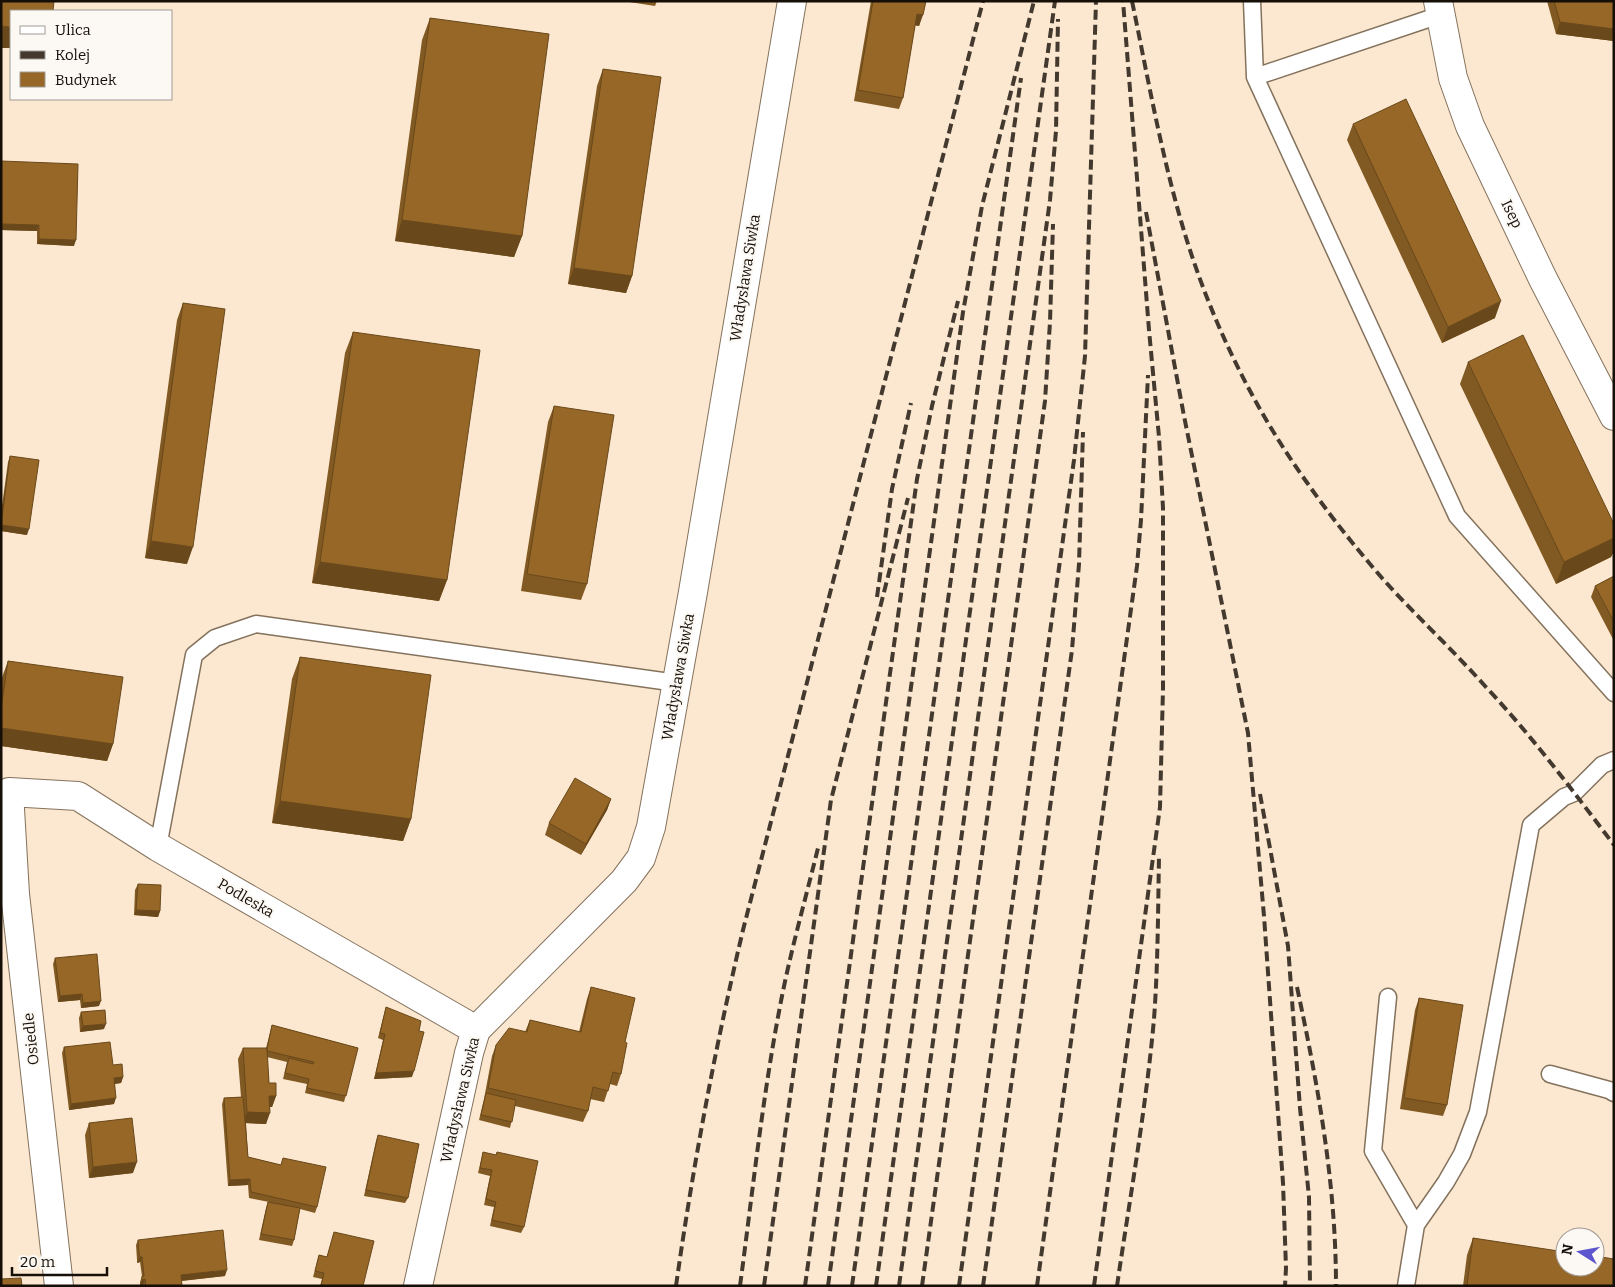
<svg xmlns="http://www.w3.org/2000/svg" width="1615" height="1287" viewBox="0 0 1615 1287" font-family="Bitter,serif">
<rect width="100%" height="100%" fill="#fce8d0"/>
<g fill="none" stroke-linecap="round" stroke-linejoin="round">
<g stroke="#84725d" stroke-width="19">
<path id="service" d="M1252,1L1255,77L1457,516L1614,693
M1255,77L1440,15
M158,847L194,655L215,638L256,624L677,683
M1388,997L1373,1151L1416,1225
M1550,1074L1609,1090L1614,1093
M1406,1286L1416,1225L1446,1182L1462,1154L1478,1112L1531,825L1564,797L1574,793L1602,765L1614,760"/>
</g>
<g stroke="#84725d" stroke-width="30">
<path id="minor" d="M1438,1L1453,78L1470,126L1543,279L1614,416
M59,1286L15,894L9,792L78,796L158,847L476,1030
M418,1286L469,1053L476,1030L624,881L641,858L651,827L693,592L792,1"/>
</g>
<use href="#service" stroke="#fff" stroke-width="16"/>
<use href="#minor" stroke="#fff" stroke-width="28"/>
<path stroke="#43392e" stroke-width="4" stroke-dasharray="10 5" stroke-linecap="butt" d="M1132,1C1149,83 1163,165 1188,244C1215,329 1256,412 1308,484C1331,517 1356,548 1382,578C1415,615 1452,649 1485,686C1532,736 1573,791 1614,845
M1146,212L1184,416L1248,733L1264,916L1283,1183L1286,1268L1285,1286
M877,597L892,489L911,403
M1260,794L1288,946L1300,1108L1309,1197L1310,1286
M1297,987C1318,1086 1336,1183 1336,1286
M676,1286C693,1166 715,1048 743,930L983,1
M740,1286C753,1189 763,1092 782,996C792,946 806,897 818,848
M764,1286L831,800L908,498
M805,1286L917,479L932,406L958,301
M828,1286L963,312L982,206L1034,1
M852,1286L1021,78
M876,1286L1055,1
M899,1286L1050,200L1056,131L1058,19
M922,1286L1045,401L1050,322L1053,224
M959,1286L1074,460L1085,356L1096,1
M983,1286L1072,650L1079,564L1083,432
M1037,1286L1137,566L1141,520L1148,375
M1094,1286L1160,807L1163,689V508L1159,437L1149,330L1123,1
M1117,1286C1130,1197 1146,1108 1154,1019C1158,965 1158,910 1159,856"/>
</g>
<path fill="#815922" d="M623,1H657L655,6Z
M871,1H926L919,26L915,25L903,98L899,109L854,101Z
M1547,1H1614V41L1556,34Z
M430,18L522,236L514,257L395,241L422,40Z
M603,69L632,276L626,293L568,284L597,86Z
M1353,124L1495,318L1442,343L1347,140Z
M1,161L74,246L37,244V231L1,230Z
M183,303L187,564L145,558L177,320Z
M353,332L447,580L439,601L312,583L345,353Z
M1468,362L1614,524V551L1611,557L1556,584L1460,384Z
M554,406L587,584L581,600L521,591L548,422Z
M10,456L27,535L1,531V513L8,462Z
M1614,576V641L1591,597L1595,586Z
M300,657L411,819L403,841L272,823L292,679Z
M8,661L113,744L107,761L1,746V680Z
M611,799L607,810L581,855L545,835L549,823Z
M138,884L160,911L158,917L134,915L135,890Z
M55,958L99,1006L81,1008L80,1000L58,1002L53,964Z
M591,987L625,1042L621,1074L617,1086L610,1084L604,1102L590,1099L588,1111L583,1122L515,1106L510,1128L479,1120L484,1099L492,1056L496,1045L525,1032L530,1020L579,1032L587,999Z
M1419,998L1447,1105L1443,1116L1400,1109L1415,1010Z
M386,1007L412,1077L374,1079L383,1040L378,1038Z
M81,1012L104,1029L80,1032L79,1018Z
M272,1025L358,1048L344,1102L305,1093L307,1084L283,1079L287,1062L267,1057L269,1083L276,1096L272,1107H270L266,1124L246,1123L248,1157L281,1165L283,1158L317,1207L315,1213L300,1209L294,1240L292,1246L259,1240L266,1208L268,1202L274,1203L249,1198L248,1185L228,1186L222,1104L224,1098L241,1097L238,1059L243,1048H266Z
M64,1047L113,1065L123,1077L121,1083L115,1084L114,1104L69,1110L62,1053Z
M89,1123L133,1173L89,1178L85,1135Z
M378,1135L408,1198L405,1203L364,1196L376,1141Z
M483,1152L524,1227L521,1233L490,1226L494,1207L484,1205L490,1176L478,1173Z
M334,1232L363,1286H320L322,1279L313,1277L319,1255L327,1257Z
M1473,1238L1614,1286H1463L1467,1255Z
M138,1240L225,1276L182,1281V1286L140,1285V1282L142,1276L140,1262L137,1263V1260L136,1245Z"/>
<path fill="#69481b" d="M917,14L923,15L919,26L913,25Z
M1560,22L1614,29V41L1556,34Z
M1,26L11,27V48H1Z
M402,220L522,236L514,257L395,241Z
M1,224L39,225L37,231L1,230Z
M39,239L76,240L74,246L37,244Z
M574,268L632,276L626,293L568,284Z
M1501,301L1495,318L1442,343L1448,327Z
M1,525L29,529L27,535L1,531Z
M1614,538V551L1611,557L1556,584L1564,562Z
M151,541L193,547L187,564L145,558Z
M320,562L447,580L439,601L312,583Z
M1,728L113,744L107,761L1,746Z
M611,799L607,810L581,855L586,844Z
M280,801L411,819L403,841L272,823Z
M136,910L160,911L158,917L134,915Z
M82,994L80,1000L58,1002L60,996Z
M101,1001L99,1006L81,1008L83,1003Z
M106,1024L104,1029L80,1032L83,1026Z
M414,1071L412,1077L374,1079L376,1073Z
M123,1077L121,1083L112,1084L114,1078Z
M269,1096H276L272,1107H265Z
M116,1098L114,1104L69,1110L71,1104Z
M247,1112L270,1113L266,1124L243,1123Z
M137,1162L133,1173L89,1178L93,1167Z
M250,1179L248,1185L228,1186L230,1180Z
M140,1257H142L140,1262L137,1263Z
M227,1270L225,1276L179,1281L181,1275Z
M145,1279L143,1285H140L142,1280Z"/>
<path fill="#966727" stroke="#69481b" d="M1,1H54L53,11H11V27L1,26Z
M873,1H926L923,15L917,14L903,98L858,90Z
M1554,1H1614V29L1560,22Z
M430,18L549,34L522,236L402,220Z
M603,69L661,77L632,276L574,268Z
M1406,99L1501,301L1448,327L1353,124Z
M1,161L78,164L76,240L39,239V225L1,224Z
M183,303L225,309L193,547L151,541Z
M353,332L480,350L447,580L320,562Z
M1523,335L1614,524V538L1564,562L1468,362Z
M554,406L614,415L587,584L527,574Z
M10,456L39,460L29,529L1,525Z
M1614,576V622L1595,586Z
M300,657L431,675L411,819L280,801Z
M8,661L123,677L113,744L1,728V708Z
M575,778L611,799L586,844L549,823Z
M138,884L161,885L160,911L136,910Z
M97,954L101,1001L83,1003L82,994L60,996L55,958Z
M591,987L635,998L625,1042L627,1043L621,1074L613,1072L608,1091L593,1087L588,1111L488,1088L496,1045L509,1028L527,1032L530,1020L581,1032Z
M1419,998L1463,1005L1447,1105L1404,1098Z
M386,1007L421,1021L419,1031L424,1032L414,1071L376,1073L385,1034L380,1033Z
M105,1010L106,1024L83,1026L81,1012Z
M272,1025L358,1048L346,1096L307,1088L309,1079L285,1073L289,1058L313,1064L314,1062L267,1051V1049Z
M110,1042L113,1065L122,1064L123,1077L114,1078L116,1098L71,1104L64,1047Z
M243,1048H267L269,1083H276V1096H269L270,1113L247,1112Z
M486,1093L516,1100L512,1122L481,1115Z
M243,1097L248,1157L281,1165L283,1158L326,1167L317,1207L251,1192L250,1179L230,1180L224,1098Z
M132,1118L137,1162L93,1167L89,1123Z
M378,1135L419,1144L408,1198L366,1190Z
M483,1152L496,1155L497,1152L538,1161L524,1227L492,1220L496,1202L486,1199L492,1170L480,1168Z
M268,1202L300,1208L294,1240L261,1234Z
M223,1230L227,1270L181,1275L182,1286H146L145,1279L142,1280V1276H144L142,1257H140L139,1254L138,1240Z
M334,1232L374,1241L363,1286H321L324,1273L315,1271L319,1255L327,1257Z
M1473,1238L1565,1252V1267H1595V1256L1614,1259V1286H1467Z
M21,1278L22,1286H1V1279Z"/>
<g text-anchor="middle" stroke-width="4" stroke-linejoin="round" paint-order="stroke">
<g font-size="15" fill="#160f07" stroke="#fcf8f3">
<text transform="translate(1512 214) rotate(64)" y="5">Isep</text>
<text transform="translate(745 278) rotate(-81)" y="5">Władysława Siwka</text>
<text transform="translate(678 677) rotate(-80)" y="5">Władysława Siwka</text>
<text transform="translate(246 898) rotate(30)" y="5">Podleska</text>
<text transform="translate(31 1039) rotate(-96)" y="5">Osiedle</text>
<text transform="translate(460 1100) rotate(-77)" y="5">Władysława Siwka</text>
</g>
</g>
<rect width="1615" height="1287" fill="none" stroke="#160f07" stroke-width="5"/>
<rect x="10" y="10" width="162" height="90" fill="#fcf8f3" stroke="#a09b95"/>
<rect x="20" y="26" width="25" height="8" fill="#ffffff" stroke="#a09b95"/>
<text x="55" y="35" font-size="15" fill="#160f07">Ulica</text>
<rect x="20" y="51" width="25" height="8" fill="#43392e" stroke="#a09b95"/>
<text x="55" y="60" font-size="15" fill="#160f07">Kolej</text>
<rect x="20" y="72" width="25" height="15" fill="#966727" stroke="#a09b95"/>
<text x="55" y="85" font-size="15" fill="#160f07">Budynek</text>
<g transform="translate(1580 1252) rotate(281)"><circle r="24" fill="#fcf8f3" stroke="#a09b95"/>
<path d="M0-4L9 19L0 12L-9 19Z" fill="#5d56ce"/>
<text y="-8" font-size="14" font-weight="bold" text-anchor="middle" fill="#160f07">N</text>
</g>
<path d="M12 1267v8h95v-8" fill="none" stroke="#160f07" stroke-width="2.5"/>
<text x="20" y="1267" font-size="15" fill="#160f07" stroke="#fcf8f3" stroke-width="4" paint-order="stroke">20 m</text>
</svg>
